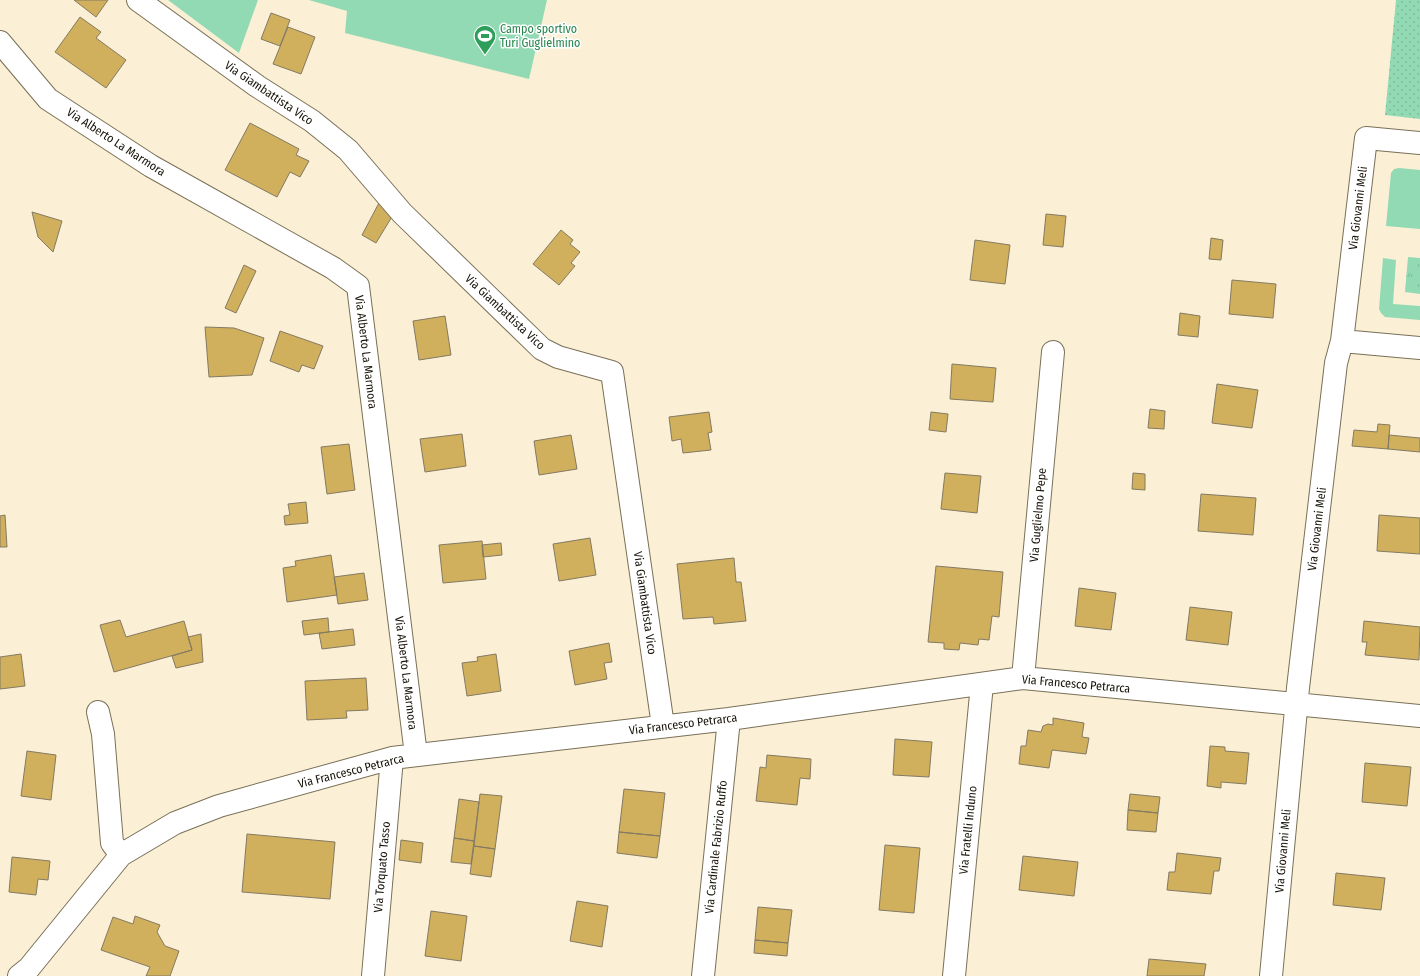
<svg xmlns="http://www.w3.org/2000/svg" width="1420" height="976" viewBox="0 0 1420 976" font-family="'Fira Sans Condensed',sans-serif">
<defs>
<pattern id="grass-dots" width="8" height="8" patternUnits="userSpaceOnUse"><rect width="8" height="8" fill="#91dab4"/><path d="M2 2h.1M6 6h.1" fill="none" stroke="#7cba99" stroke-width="1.8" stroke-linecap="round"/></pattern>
<pattern id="park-tufts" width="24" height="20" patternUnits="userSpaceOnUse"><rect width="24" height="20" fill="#91dab4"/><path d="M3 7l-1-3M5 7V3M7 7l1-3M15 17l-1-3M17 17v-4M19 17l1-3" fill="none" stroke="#7cba99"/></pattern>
</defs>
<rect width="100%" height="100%" fill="#fbf0d5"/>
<path fill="url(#grass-dots)" d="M1396,0H1420V119L1385,115Z"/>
<path fill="url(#park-tufts)" d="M1408,257L1420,258V294L1405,292Z"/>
<path fill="#91dab4" d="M168,0H258L239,53Z
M309,0H547L529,79L345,33L347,11Z
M1399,168L1420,170V229L1386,226L1391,173L1394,169Z
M1383,258L1396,260L1393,304L1420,306V320L1385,317L1381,313L1379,309Z"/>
<path fill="#d0af5d" stroke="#847a62" d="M74,0H108L96,17Z
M271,13L290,20L280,46L261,39Z
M80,17L101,32L96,38L126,60L106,88L55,52Z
M288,27L315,37L301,74L273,64Z
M250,123L299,149L296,155L309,161L300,177L290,172L277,197L225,170Z
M380,201L393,215L376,243L362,235Z
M32,212L62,221L53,252L38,237Z
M1046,214L1066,216L1063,247L1043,245Z
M561,230L573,240L570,244L580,252L571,263L575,266L559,285L533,264Z
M1211,238L1223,240L1221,260L1209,259Z
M975,240L1010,245L1005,284L970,280Z
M244,265L256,271L236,313L225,308Z
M1232,280L1276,284L1273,318L1229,314Z
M1180,313L1200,316L1198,337L1178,335Z
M445,316L451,355L419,360L413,321Z
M205,327L234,328L264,338L252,375L209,377Z
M280,331L323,346L314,369L302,365L299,372L270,361Z
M952,364L996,368L993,402L950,399Z
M1217,384L1258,390L1252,428L1212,423Z
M1150,409L1165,411L1164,429L1148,428Z
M709,412L712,432L708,433L711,450L683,453L681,439L672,441L669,417Z
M931,412L948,414L946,432L929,430Z
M1378,424L1390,425L1388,449L1352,446L1354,430L1377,432Z
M462,434L466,466L425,472L420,439Z
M571,435L577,469L539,475L534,441Z
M1389,435L1420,438V452L1388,449Z
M349,444L355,490L327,494L321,447Z
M945,473L981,476L977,513L941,509Z
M1133,473L1145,474V490L1132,489Z
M1201,494L1256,498L1253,535L1198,531Z
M306,502L308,523L285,525L284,516L290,515L288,504Z
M5,515L7,547H0V516Z
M1379,515L1420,518V554L1377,551Z
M590,538L596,575L559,581L553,544Z
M482,541L486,579L443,583L439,545Z
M501,543L502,555L483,557L482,545Z
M331,555L337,595L287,602L283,568L296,566L295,561Z
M734,558L736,582H741L746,621L714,624L713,617L683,619L677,564Z
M936,566L1003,572L999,617L992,616L989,640L979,639L978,645L960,643L959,650L944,649V643L928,642Z
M364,573L368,600L338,604L334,577Z
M1079,588L1116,593L1111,630L1075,626Z
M1190,607L1232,612L1228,645L1186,640Z
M328,618L329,632L304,635L302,621Z
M120,620L126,637L184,621L192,650L114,672L100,625Z
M1364,621L1420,627L1419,660L1365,655L1367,642H1362Z
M353,629L355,645L322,649L319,633Z
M201,634L203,662L176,668L172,656L192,650L188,637Z
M609,643L612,662L604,663L607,679L575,685L569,651Z
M21,654L25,686L0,689V657Z
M496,654L501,691L467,696L462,663L478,661L477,657Z
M366,678L368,710L346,711L347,718L307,720L305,681Z
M1053,718L1084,723L1082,737L1089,738L1086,754L1052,750L1049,768L1019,764L1021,746H1026L1028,730L1041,732L1043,726L1048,724L1053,725Z
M895,739L932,742L929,777L893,775Z
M1210,746L1225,747V751L1249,753L1246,784L1221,782V788L1207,786Z
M27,751L56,755L51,800L21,796Z
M767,755L811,759L810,779L800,778L797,805L756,801L760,767L766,768Z
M1365,763L1411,767L1407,806L1362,802Z
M624,789L665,793L660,836L619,832Z
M480,794L502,796L495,849L474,846Z
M1130,794L1160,797L1158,813L1128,810Z
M459,799L479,802L474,841L454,838Z
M1128,810L1158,813L1156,832L1127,830Z
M619,832L660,836L657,858L617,853Z
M247,834L335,842L330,899L242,892Z
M454,838L474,841L471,864L451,862Z
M401,840L423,843L421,863L399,860Z
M885,845L920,848L914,913L879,910Z
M474,846L495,849L491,877L470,874Z
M1177,853L1221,858L1219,871H1214L1211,894L1167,890L1169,872H1175Z
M1023,856L1078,862L1074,896L1019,890Z
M12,857L50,861L48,880L38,879L36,895L9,892Z
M1336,873L1385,878L1381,910L1333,905Z
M577,901L608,906L602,947L570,941Z
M758,907L792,910L788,943L755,940Z
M431,911L467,916L461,961L425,956Z
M135,916L160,925L157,932L165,946L179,951L170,976H146L150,967L101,950L113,917L133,924Z
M755,940L788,943L787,956L754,953Z
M1149,959L1206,964L1204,976H1147Z"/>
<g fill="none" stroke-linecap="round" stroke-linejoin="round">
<g stroke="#797058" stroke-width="24">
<path id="minor" d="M138,0L257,86L312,121L348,150L402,213L542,349L558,357L612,372L663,726
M0,42L48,99L151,166L333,268L358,286L416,755
M1342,341L1420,348
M1023,678L1053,352
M98,712L103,734L112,843L121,855
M19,976L29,968L121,855L175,823L219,806L392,758L729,719L1023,678L1420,716
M373,976L392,758
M703,976L729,719
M954,976L982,684
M1271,976L1298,688L1336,363L1342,341L1366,138L1420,143"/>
</g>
<use href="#minor" stroke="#fff" stroke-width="22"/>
</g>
<defs>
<g id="stadium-pin" transform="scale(1.15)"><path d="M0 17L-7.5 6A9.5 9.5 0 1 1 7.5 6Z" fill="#2e9e5b" stroke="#fff"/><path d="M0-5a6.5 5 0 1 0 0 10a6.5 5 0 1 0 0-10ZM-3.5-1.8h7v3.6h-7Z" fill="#fff"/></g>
</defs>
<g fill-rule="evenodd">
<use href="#stadium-pin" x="485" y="36"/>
</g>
<g text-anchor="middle" stroke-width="3" stroke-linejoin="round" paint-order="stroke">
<g font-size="12" fill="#27864d" stroke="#fff" text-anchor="start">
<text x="500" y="33">Campo sportivo<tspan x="500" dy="14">Turi Guglielmino</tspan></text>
</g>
<g font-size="12" fill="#171309" stroke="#fff">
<text transform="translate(269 93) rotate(34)" y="4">Via Giambattista Vico</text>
<text transform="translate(116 142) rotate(33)" y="4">Via Alberto La Marmora</text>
<text transform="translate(1358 208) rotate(-83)" y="4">Via Giovanni Meli</text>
<text transform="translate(505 312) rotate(43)" y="4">Via Giambattista Vico</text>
<text transform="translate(366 352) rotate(83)" y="4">Via Alberto La Marmora</text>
<text transform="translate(1038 515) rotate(-85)" y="4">Via Guglielmo Pepe</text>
<text transform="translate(1317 529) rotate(-83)" y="4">Via Giovanni Meli</text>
<text transform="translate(645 603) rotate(82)" y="4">Via Giambattista Vico</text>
<text transform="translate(406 673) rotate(83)" y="4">Via Alberto La Marmora</text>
<text transform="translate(1076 684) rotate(5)" y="4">Via Francesco Petrarca</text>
<text transform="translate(683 724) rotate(-7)" y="4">Via Francesco Petrarca</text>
<text transform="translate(351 771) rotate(-14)" y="4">Via Francesco Petrarca</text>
<text transform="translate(968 830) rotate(-84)" y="4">Via Fratelli Induno</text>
<text transform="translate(716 847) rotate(-84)" y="4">Via Cardinale Fabrizio Ruffo</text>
<text transform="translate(1283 851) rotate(-85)" y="4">Via Giovanni Meli</text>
<text transform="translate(382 867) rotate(-85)" y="4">Via Torquato Tasso</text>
</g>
</g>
</svg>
